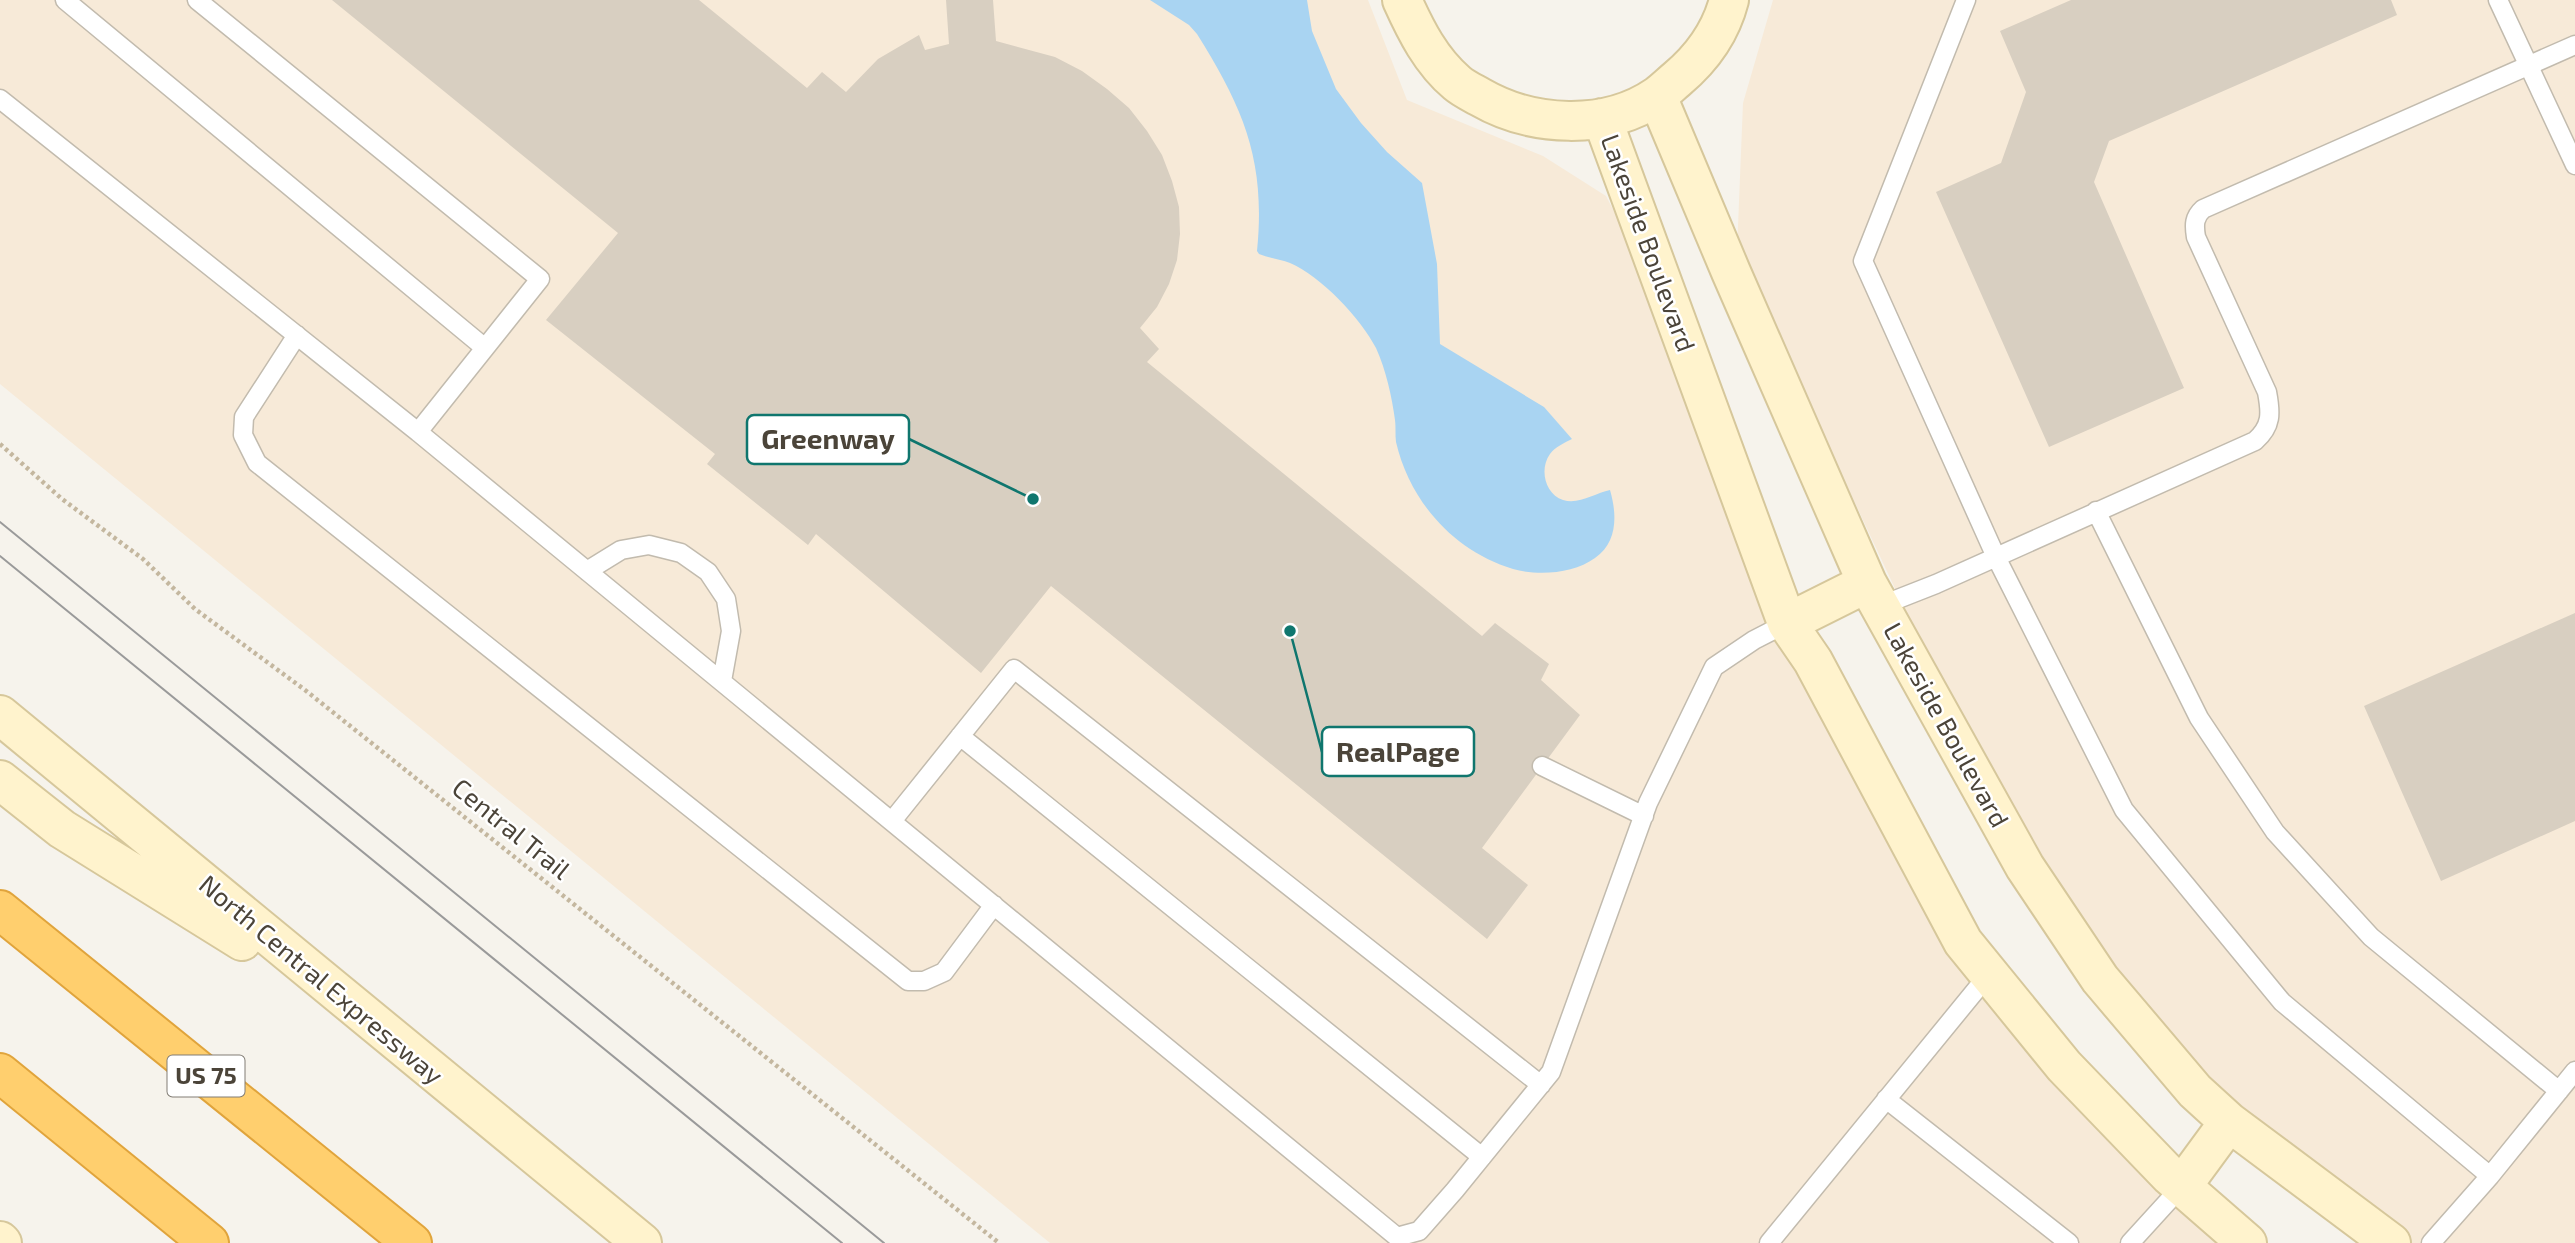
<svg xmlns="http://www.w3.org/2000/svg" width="2575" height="1243" viewBox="0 0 2575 1243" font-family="'Exo 2',sans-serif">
<rect width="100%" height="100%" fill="#f6f3ec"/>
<path fill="#f7ead8" d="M0,0H1368L1407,100L1543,156L1606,196L1643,267L1890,849L2067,1078L2227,1243H1050L0,384Z
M1773,0H2575V1243H2402L2219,1097L2083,926L1921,644L1737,251L1743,103Z"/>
<path fill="#a9d4f2" d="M1150,0H1307L1312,31L1336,89L1361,123L1387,152L1422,183L1437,264L1440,344L1544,407L1572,439C1564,443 1555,447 1550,454C1539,469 1545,494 1563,500C1579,505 1595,493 1610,490C1617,514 1618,542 1595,558C1573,574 1538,576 1513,569C1454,551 1410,502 1396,442C1395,435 1396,428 1395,420C1392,397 1386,370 1376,348C1361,319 1321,276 1290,263C1280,259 1269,258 1259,254L1257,251C1266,161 1244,109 1197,34L1189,25Z"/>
<path fill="#d8cfc1" d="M332,0H699L807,88L822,72L846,92L878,59L919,35L925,50L949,44L946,0H993L996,41L1055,57L1082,71L1107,89L1129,108L1147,131L1162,155L1172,181L1179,207L1180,234L1177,260L1169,284L1157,307L1140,328L1159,349L1147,362L1482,636L1495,623L1549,664L1541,680L1580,715L1482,848L1528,885L1487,939L1051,586L981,673L816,534L808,545L707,464L715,454L546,320L618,233Z
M2071,0H2391L2397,15L2109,141L2094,182L2184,388L2049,447L1936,192L2001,163L2026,92L2000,31Z
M2575,613V821L2441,881L2364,706Z"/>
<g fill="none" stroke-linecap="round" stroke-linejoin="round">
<g stroke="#c2bbae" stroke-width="21">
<path id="lane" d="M65,0L485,348L418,432L1397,1237L1419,1231L1455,1190L1551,1072L1648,803L1714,667L1754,640L1787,623
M197,0L540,279L485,348
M1966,0L1863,261L1996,557L2124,810L2282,1002L2490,1176L2431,1243
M2498,0L2575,165
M0,99L418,432
M297,335L244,417L243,435L257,463L908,981H924L944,972L994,905
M2096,511L2199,718L2275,832L2371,937L2559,1091
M587,571L621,550L649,545L681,553L708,572L726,599L731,631L722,681
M1880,606L1936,584L2255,441C2272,426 2271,413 2267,392L2196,237C2194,225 2194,217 2203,209L2575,45
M960,736L1482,1157
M1542,766L1644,816
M892,821L1014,669L1541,1085
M1886,1099L2069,1243
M2490,1176L2575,1071
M1769,1243L1989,974
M2130,1243L2182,1186"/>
</g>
<g stroke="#d6c79b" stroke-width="42">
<path id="secondary" d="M1402,0C1416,31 1431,61 1457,83C1464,89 1473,93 1480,97C1532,127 1606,131 1657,96C1664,91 1671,84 1677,79C1702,58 1721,31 1729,0
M1657,96L1731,272L1867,583L2025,867L2100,979L2195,1091L2229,1122L2391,1243
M1602,118L1787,623L1813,661L1963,942L2064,1066L2170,1176L2247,1243
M1787,623L1867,583
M0,715L642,1243
M0,780L62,829L242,941
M2182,1186L2229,1122
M0,1241L2,1243"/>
</g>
<g stroke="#e0a43c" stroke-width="42">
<path id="highway" d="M0,910L412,1243
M0,1073L209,1243"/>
</g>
<path stroke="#c4b79f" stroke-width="4.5" stroke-dasharray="3.5 3.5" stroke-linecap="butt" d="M0,444L62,499L143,559L195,609L305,690L999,1243"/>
<use href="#lane" stroke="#fff" stroke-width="18"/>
<use href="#secondary" stroke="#fff3cd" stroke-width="38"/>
<use href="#highway" stroke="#ffcf6e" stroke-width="38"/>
<path stroke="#9a9a9a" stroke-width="2" d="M0,522L884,1243
M0,556L842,1243"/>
</g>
<g text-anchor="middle" stroke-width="5" stroke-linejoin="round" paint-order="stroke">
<rect fill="#fff" stroke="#817c74" stroke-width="2" x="167.5" y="1055.5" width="77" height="41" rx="5"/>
<g font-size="24" font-weight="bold" fill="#4b4439">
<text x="206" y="1084">US 75</text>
</g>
<g font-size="26" fill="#4b4439" stroke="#fff">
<text transform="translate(1648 243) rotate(70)" y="9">Lakeside Boulevard</text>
<text transform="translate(1946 725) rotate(61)" y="9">Lakeside Boulevard</text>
<text transform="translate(511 829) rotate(39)" y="9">Central Trail</text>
<text transform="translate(321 980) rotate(40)" y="9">North Central Expressway</text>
</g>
</g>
<path fill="none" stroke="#0f766e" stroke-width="2.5" d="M1033 499L909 439M1290 631L1322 752"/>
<g fill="#0f766e" stroke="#fff" stroke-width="2.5">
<circle cx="1033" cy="499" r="7"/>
<circle cx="1290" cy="631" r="7"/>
</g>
<g fill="#fff" stroke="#0f766e" stroke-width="2.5">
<rect x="747" y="415" width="162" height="49" rx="7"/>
<rect x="1322" y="727" width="152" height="49" rx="7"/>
</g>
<g font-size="28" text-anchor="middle" font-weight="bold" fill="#4b4439">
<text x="828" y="449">Greenway</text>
<text x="1398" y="762">RealPage</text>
</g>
</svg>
